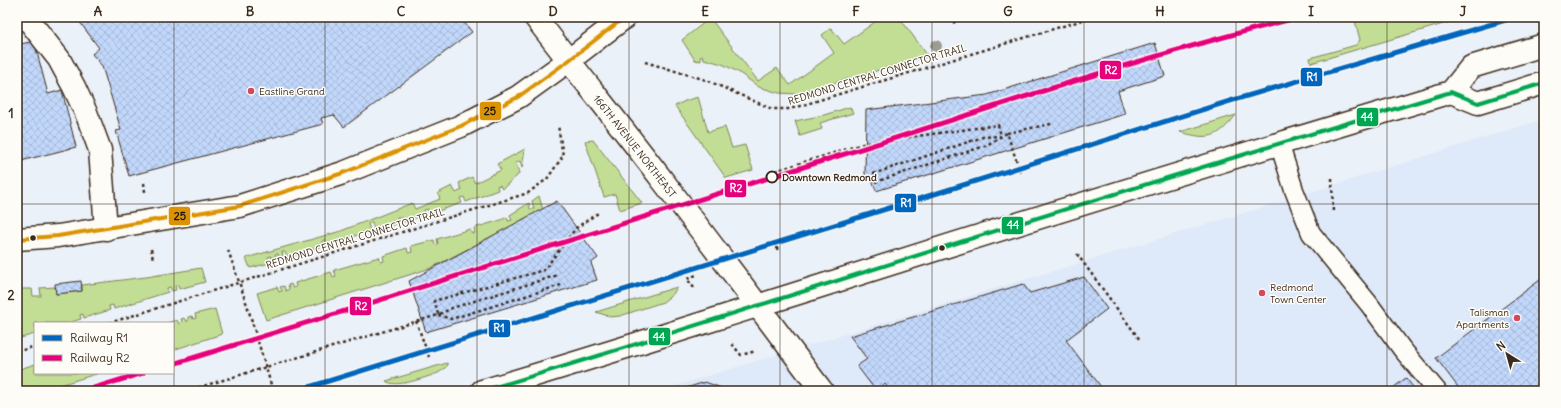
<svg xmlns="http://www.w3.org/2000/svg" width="1561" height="408" viewBox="0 0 1561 408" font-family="Delius,sans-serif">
<defs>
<pattern id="building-cross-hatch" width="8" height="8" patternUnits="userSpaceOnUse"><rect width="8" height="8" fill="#c1d7fb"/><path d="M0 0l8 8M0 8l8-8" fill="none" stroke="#a7b9d7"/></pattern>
</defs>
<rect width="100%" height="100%" fill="#ebf1f8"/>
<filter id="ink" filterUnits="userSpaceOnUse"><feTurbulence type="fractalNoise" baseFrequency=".025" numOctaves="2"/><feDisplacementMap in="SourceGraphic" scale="8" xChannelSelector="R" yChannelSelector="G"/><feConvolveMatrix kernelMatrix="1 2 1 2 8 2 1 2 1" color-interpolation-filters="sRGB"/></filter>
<g filter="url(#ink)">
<path fill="#dee9f9" d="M1544,119V391H658L1257,209Z"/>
<path fill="#c2dd94" stroke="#7e8459" d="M882,17H899L928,56L796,94L779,93L759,87L738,72L722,64L704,59L703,56L700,57L701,61L695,60L682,40L710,18L758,81L777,68L790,85L834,53L822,35L831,28L844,44Z
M1354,17L1438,18L1467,17L1311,63L1310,58L1356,45L1360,40Z
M698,97L708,132L725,127L732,148L745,145L753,170L726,178L675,106L685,101Z
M850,107L853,113L820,123L822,129L800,136L795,121L824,115Z
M1236,115C1217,139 1209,140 1180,132Z
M593,140L642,203L620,210L615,194L604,197L585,141Z
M525,149L522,168L520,161L516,163L519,173L518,175L502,189L500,185L497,186L498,190L466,202L464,197L460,198L462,203L429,214L428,209L424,210L425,215L403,222L401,217H397L399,223L374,230L372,222L368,223L370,231L327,245L325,239L322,241L323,246L287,257L285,252H282L284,259H279L278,254H275L276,261L273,262L271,256L268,257L270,263L250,268L246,258L341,231L412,203L415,209L440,199L438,193L452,186L456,193L462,190L459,183L472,177L475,183L501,170L497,164Z
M539,196L543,210L431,268L266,320L257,293L277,287L279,292L282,291L280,287L284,286L286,291L289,289L288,285L291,284L293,288L296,287L295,283L331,272L333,277L336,276L334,270L379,257L381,262L384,261L383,256L407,248L408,253L412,252L411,246L434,240L435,245L438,244L437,239L470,229L472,234L475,233L474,228L501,220L507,217L508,221L512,220L510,215L529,203L530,209H534L532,201Z
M201,268L205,282L179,289L178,285L175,286L176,290L172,291L170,287L167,288L168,292L114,309L113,305L109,306L110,310L84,318L83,314L80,315L81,319L68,323H35V334L17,339V289H32L33,296H41L40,288L55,287L56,294L82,291V285L146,277Z
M677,287L673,294L663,302L620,316L611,317L596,312Z
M215,309L222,334L173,350V323H167L177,320L179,324L182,322L181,319L184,318L186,321H188V317L192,316L193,319L196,318L195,314Z
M447,363L448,365C445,368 442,371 438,373C427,377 395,389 386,381Z
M35,364V373H99L41,391H17V370Z"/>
<path fill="url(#building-cross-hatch)" stroke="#3b2a1e" d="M76,17H460L472,32L344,127L334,115L321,118L323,124L129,176L116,131L121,130L102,66L92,54L99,48Z
M34,41L48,94L62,90L76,147L17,162V45Z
M1155,43L1165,76L1118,91L1125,114L876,191L871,177L865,176L866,110L987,95Z
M557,201L598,258L591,263L597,280L426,332L409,281Z
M1084,277L1107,309L1066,340L1104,391H884L888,388L885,384L876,391L857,366L867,359L850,336L1023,284L1030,293Z
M1544,277V391H1461L1436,358Z
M81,281L82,291L56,294L55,284Z
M1406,378L1416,391H1389Z
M705,382L730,391H677Z"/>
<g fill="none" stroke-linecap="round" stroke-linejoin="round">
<g stroke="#3b2a1e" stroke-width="21">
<path id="service" d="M1279,143L1294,190L1311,233L1369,304L1402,349L1437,391"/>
</g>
<g stroke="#3b2a1e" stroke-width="25">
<path id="pedestrian" d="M26,17L59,59L74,87L87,115L100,150L106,229"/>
</g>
<g stroke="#3b2a1e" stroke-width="25">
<path id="tertiary" d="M535,17C577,72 621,126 663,181C717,251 769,321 822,391
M1451,92L1471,67L1544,45
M482,391C591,359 699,324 808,290C1022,222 1236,156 1451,92L1478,103L1544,83"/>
</g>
<g stroke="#3b2a1e" stroke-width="25">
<path id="secondary" d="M17,239L58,236L240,206L343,173L461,126L518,97L568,61L625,17"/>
</g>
<path stroke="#3b2a1e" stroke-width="2.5" stroke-dasharray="3 3" stroke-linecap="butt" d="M953,23L962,17
M645,62L706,80L772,109H790L1093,17
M1007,133L1051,124
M775,171L866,143L998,125L1001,136
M873,174L983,137L1000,136
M1332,178L1333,213
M875,182L985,146L1007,133L1021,174
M144,183L145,192
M151,249L153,259
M228,250L247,305L273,391
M777,250L778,243
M1077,254L1140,340
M694,288L687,279L698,274
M438,314L434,301L544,270L576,228L598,213
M438,315L451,319L561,285
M416,321L429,357
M109,323L528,193L547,179L563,156L558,125
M732,344L741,355L756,351
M17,352L35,346
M187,391L438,315L452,308L558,275"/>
<use href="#service" stroke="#fdfcf7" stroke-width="18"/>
<use href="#pedestrian" stroke="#fdfcf7" stroke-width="22"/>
<use href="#tertiary" stroke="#fdfcf7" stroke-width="22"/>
<use href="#secondary" stroke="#fdfcf7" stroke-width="22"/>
<path stroke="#3b2a1e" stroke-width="1" d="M173,364L507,261
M84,391L143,373
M296,391L925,197"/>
<g stroke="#fdfcf7" stroke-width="7">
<path id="bus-1" d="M17,239L58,236L240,206L343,173L461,126L518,97L568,61L625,17"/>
</g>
<g stroke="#fdfcf7" stroke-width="7">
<path id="bus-2" d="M482,391C591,359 699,324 808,290C1022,222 1236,156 1451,92L1478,103L1544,83"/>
</g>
<use href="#bus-1" stroke="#db9304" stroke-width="4"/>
<use href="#bus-2" stroke="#00a651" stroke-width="4"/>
<g stroke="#fdfcf7" stroke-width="8">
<path id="rail-1" d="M296,391L925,197L1230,101L1516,17"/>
</g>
<g stroke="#fdfcf7" stroke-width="8">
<path id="rail-2" d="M173,364C394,296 615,227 835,157C989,109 1143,56 1300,17
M84,391L143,373"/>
</g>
<use href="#rail-1" stroke="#0065bd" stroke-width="5"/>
<use href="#rail-2" stroke="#e5007d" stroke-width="5"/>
</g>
<circle fill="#9d9c91" cx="936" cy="46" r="6"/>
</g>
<path fill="none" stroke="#3b2a1e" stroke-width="1" stroke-opacity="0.55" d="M174,17V391M325,17V391M477,17V391M629,17V391M780,17V391M932,17V391M1084,17V391M1236,17V391M1387,17V391M17,204H1544"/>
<g fill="#d1495b" stroke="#fdfcf7" stroke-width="1.5">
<circle cx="251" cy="91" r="4"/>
<circle cx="1262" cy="293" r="4"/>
<circle cx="1517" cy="318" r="4"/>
</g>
<circle fill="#fdfcf7" stroke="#3b2a1e" stroke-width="2" cx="772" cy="177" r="5.5"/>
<g fill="#3b2a1e" stroke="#fdfcf7" stroke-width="1.5">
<circle cx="33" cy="238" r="3.5"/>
<circle cx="942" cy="248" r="3.5"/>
</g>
<g text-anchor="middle" stroke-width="3" stroke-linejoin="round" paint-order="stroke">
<g font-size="10" fill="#3b2a1e" stroke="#fdfcf7">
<text transform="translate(877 74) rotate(-17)" y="4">REDMOND CENTRAL CONNECTOR TRAIL</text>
<text transform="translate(635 146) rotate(52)" y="4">166TH AVENUE NORTHEAST</text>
<text transform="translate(355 238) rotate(-17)" y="4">REDMOND CENTRAL CONNECTOR TRAIL</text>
</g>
<g font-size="10" fill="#3b2a1e" stroke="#fdfcf7" text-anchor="start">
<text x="259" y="95">Eastline Grand</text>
<text x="1270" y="291">Redmond<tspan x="1270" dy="12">Town Center</tspan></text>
<text x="1509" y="316" text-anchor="end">Talisman<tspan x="1509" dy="12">Apartments</tspan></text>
</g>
<g font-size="10" font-weight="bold" fill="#3b2a1e" stroke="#fdfcf7" text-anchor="start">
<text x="782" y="181">Downtown Redmond</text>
</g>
</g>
<g stroke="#fdfcf7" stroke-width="1.5">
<rect x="1099" y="60" width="23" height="20" rx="4" fill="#e5007d"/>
<rect x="1300" y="67" width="23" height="20" rx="4" fill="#0065bd"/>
<rect x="479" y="101" width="23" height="20" rx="4" fill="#db9304"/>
<rect x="1356" y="107" width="23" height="20" rx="4" fill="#00a651"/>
<rect x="724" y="179" width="23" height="19" rx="4" fill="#e5007d"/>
<rect x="894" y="193" width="23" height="20" rx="4" fill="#0065bd"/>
<rect x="168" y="206" width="23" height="20" rx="4" fill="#db9304"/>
<rect x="1001" y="216" width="23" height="19" rx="4" fill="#00a651"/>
<rect x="349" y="296" width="23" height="20" rx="4" fill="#e5007d"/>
<rect x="488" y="319" width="23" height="19" rx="4" fill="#0065bd"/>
<rect x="648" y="327" width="23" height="19" rx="4" fill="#00a651"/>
</g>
<g font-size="11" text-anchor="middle" font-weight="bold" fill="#fff">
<text x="1111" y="74">R2</text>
<text x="1312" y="81">R1</text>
<text x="1367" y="121">44</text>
<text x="736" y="192">R2</text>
<text x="906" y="207">R1</text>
<text x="1013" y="229">44</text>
<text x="361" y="310">R2</text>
<text x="499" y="332">R1</text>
<text x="659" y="341">44</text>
</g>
<g font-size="11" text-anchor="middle" font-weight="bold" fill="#111">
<text x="490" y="115">25</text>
<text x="180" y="220">25</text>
</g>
<rect width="1561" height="408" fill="none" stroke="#fdfcf7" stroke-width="44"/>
<rect x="34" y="322" width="140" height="52" fill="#fdfcf7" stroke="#afa8a0"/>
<rect x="42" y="335" width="20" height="6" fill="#0065bd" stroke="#afa8a0"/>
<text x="70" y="342" font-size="12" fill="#3b2a1e">Railway R1</text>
<rect x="42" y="355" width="20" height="6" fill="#e5007d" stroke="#afa8a0"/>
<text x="70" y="362" font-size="12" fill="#3b2a1e">Railway R2</text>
<g transform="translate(1507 354) rotate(323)" stroke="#fdfcf7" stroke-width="3" paint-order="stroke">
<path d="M0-3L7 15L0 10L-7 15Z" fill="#3b2a1e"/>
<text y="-6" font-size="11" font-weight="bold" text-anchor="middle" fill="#3b2a1e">N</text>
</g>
<rect x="22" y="22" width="1517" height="364" fill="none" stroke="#3b2a1e" stroke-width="1.5"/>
<g font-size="13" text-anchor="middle" font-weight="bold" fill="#3b2a1e">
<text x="98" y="16">A</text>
<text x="250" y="16">B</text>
<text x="401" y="16">C</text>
<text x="553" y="16">D</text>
<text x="705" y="16">E</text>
<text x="856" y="16">F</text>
<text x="1008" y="16">G</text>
<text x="1160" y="16">H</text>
<text x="1311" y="16">I</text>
<text x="1463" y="16">J</text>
<text x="11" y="118">1</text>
<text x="11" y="300">2</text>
</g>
</svg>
